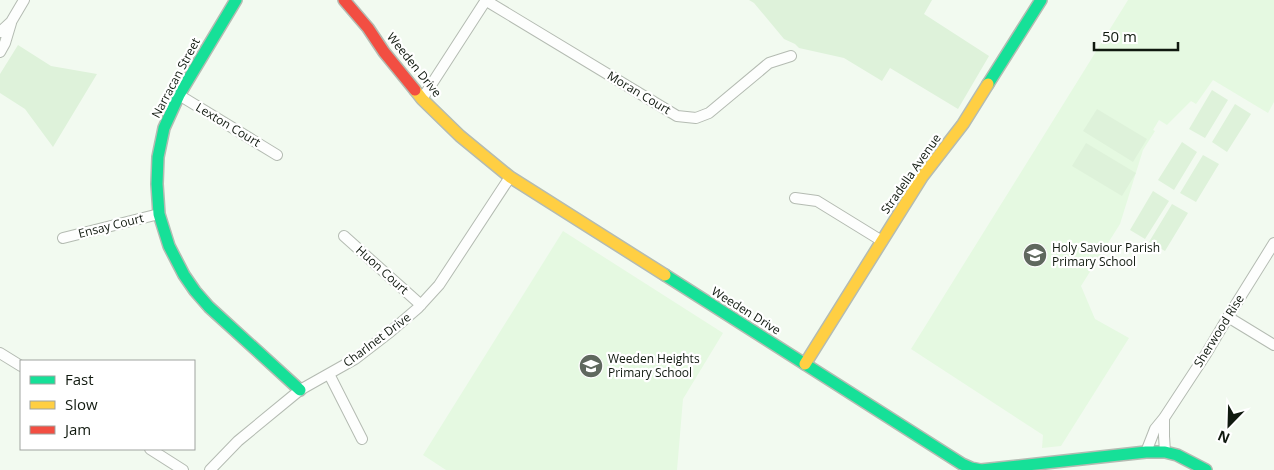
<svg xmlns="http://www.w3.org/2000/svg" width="1274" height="470" viewBox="0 0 1274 470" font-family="'Open Sans',sans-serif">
<rect width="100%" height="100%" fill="#f2faf0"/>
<path fill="#e5f9e1" d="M1128,0H1274V102L1268,113L1213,80L1196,104L1191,101L1167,125L1159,120L1153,130L1155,131L1143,150L1120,224L1081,286L1095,319L1129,338L1061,446L1042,448L1043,435L911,349Z
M563,231L723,333L683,399L677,470H446L423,455Z"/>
<path fill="#def2da" d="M749,0H932L924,14L989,56L958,109L890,68L882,81L844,58L799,48L795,44L784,39L754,3Z
M18,45L51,66L97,74L53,147L25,109L0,93V74Z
M1212,90L1228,100L1205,138L1189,129Z
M1235,104L1251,114L1227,152L1212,142Z
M1097,109L1147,139L1133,162L1083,131Z
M1182,142L1197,152L1174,190L1158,180Z
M1086,143L1136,173L1122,196L1072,166Z
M1203,155L1219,164L1196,202L1180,193Z
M1153,191L1169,201L1145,239L1130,230Z
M1172,204L1188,213L1165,251L1149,242Z"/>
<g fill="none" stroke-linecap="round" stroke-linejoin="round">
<g stroke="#b4bbb2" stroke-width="12">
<path id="street" d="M485,0L677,116L696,118L709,113L769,63L791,56
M0,32L11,22L24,0
M0,52L5,43L11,23
M179,95L277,155
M422,99L486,0
M795,198L817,201L882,241
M344,236L421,305
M63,238L159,214
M1228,317L1274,345
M0,353L21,366
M329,374L362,439
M1164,418V436L1165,452
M150,449L183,470
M1146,452L1155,429L1164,418L1206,354L1231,312L1274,243
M210,470L238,441L300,390L355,359L390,332L418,308L439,285L510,177"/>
</g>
<g stroke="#b4bbb2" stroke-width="14">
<path id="fast" d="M236,0L179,95L164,128L158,157L157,184L159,214L169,246L184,275L195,291L209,307L300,390
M988,84L1041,0
M665,275L962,464L971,468L981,470L1146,452H1165L1177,455L1206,470"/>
</g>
<g stroke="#b4bbb2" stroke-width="14">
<path id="slow" d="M415,90L422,99L460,136L510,177L665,275
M805,364L922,177L963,124L988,84"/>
</g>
<g stroke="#b4bbb2" stroke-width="14">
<path id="jam" d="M344,0L368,28L384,52L415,90"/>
</g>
<use href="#street" stroke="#fdfefd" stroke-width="10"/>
<use href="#fast" stroke="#16e098" stroke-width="11"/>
<use href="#slow" stroke="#ffcf43" stroke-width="11"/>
<use href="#jam" stroke="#f24e42" stroke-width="11"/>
</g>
<defs>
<g id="school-disc" transform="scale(1.25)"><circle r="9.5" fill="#5f685e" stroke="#fff"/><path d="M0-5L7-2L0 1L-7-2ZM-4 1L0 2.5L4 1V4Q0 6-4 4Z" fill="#fff"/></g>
</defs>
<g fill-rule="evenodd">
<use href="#school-disc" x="1035" y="255"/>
<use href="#school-disc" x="591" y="366"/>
</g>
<g text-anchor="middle" stroke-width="4.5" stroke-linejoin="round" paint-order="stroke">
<g font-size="12" fill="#10190f" stroke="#fff">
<text transform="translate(414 65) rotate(51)" y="4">Weeden Drive</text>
<text transform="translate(176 78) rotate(-62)" y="4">Narracan Street</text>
<text transform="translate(639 93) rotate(31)" y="4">Moran Court</text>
<text transform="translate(228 125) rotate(31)" y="4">Lexton Court</text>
<text transform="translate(911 174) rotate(-55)" y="4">Stradella Avenue</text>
<text transform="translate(111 226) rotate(-14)" y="4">Ensay Court</text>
<text transform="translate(382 270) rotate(42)" y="4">Huon Court</text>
<text transform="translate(746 311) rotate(32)" y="4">Weeden Drive</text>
<text transform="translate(1219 331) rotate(-58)" y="4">Sherwood Rise</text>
<text transform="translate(377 340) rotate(-37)" y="4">Charlnet Drive</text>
</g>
<g font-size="12" fill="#10190f" stroke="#fff" text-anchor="start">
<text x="1052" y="252">Holy Saviour Parish<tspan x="1052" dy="14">Primary School</tspan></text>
<text x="608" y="363">Weeden Heights<tspan x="608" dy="14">Primary School</tspan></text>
</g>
</g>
<rect x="20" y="360" width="175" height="90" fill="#ffffff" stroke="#9fa39f"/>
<rect x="30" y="376" width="25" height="8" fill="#16e098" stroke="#9fa39f"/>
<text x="65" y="385" font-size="15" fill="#10190f">Fast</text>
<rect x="30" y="401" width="25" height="8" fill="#ffcf43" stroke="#9fa39f"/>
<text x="65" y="410" font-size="15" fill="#10190f">Slow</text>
<rect x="30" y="426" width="25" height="8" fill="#f24e42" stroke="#9fa39f"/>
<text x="65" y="435" font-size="15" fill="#10190f">Jam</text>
<g transform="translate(1229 425) rotate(203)" stroke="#ffffff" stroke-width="4" paint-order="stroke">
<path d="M0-4L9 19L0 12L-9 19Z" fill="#10190f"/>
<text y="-8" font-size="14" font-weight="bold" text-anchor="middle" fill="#10190f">N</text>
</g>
<path d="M1094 42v8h84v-8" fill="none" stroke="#10190f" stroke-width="2.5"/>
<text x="1102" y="42" font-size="15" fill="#10190f" stroke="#ffffff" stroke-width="4" paint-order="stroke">50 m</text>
</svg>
